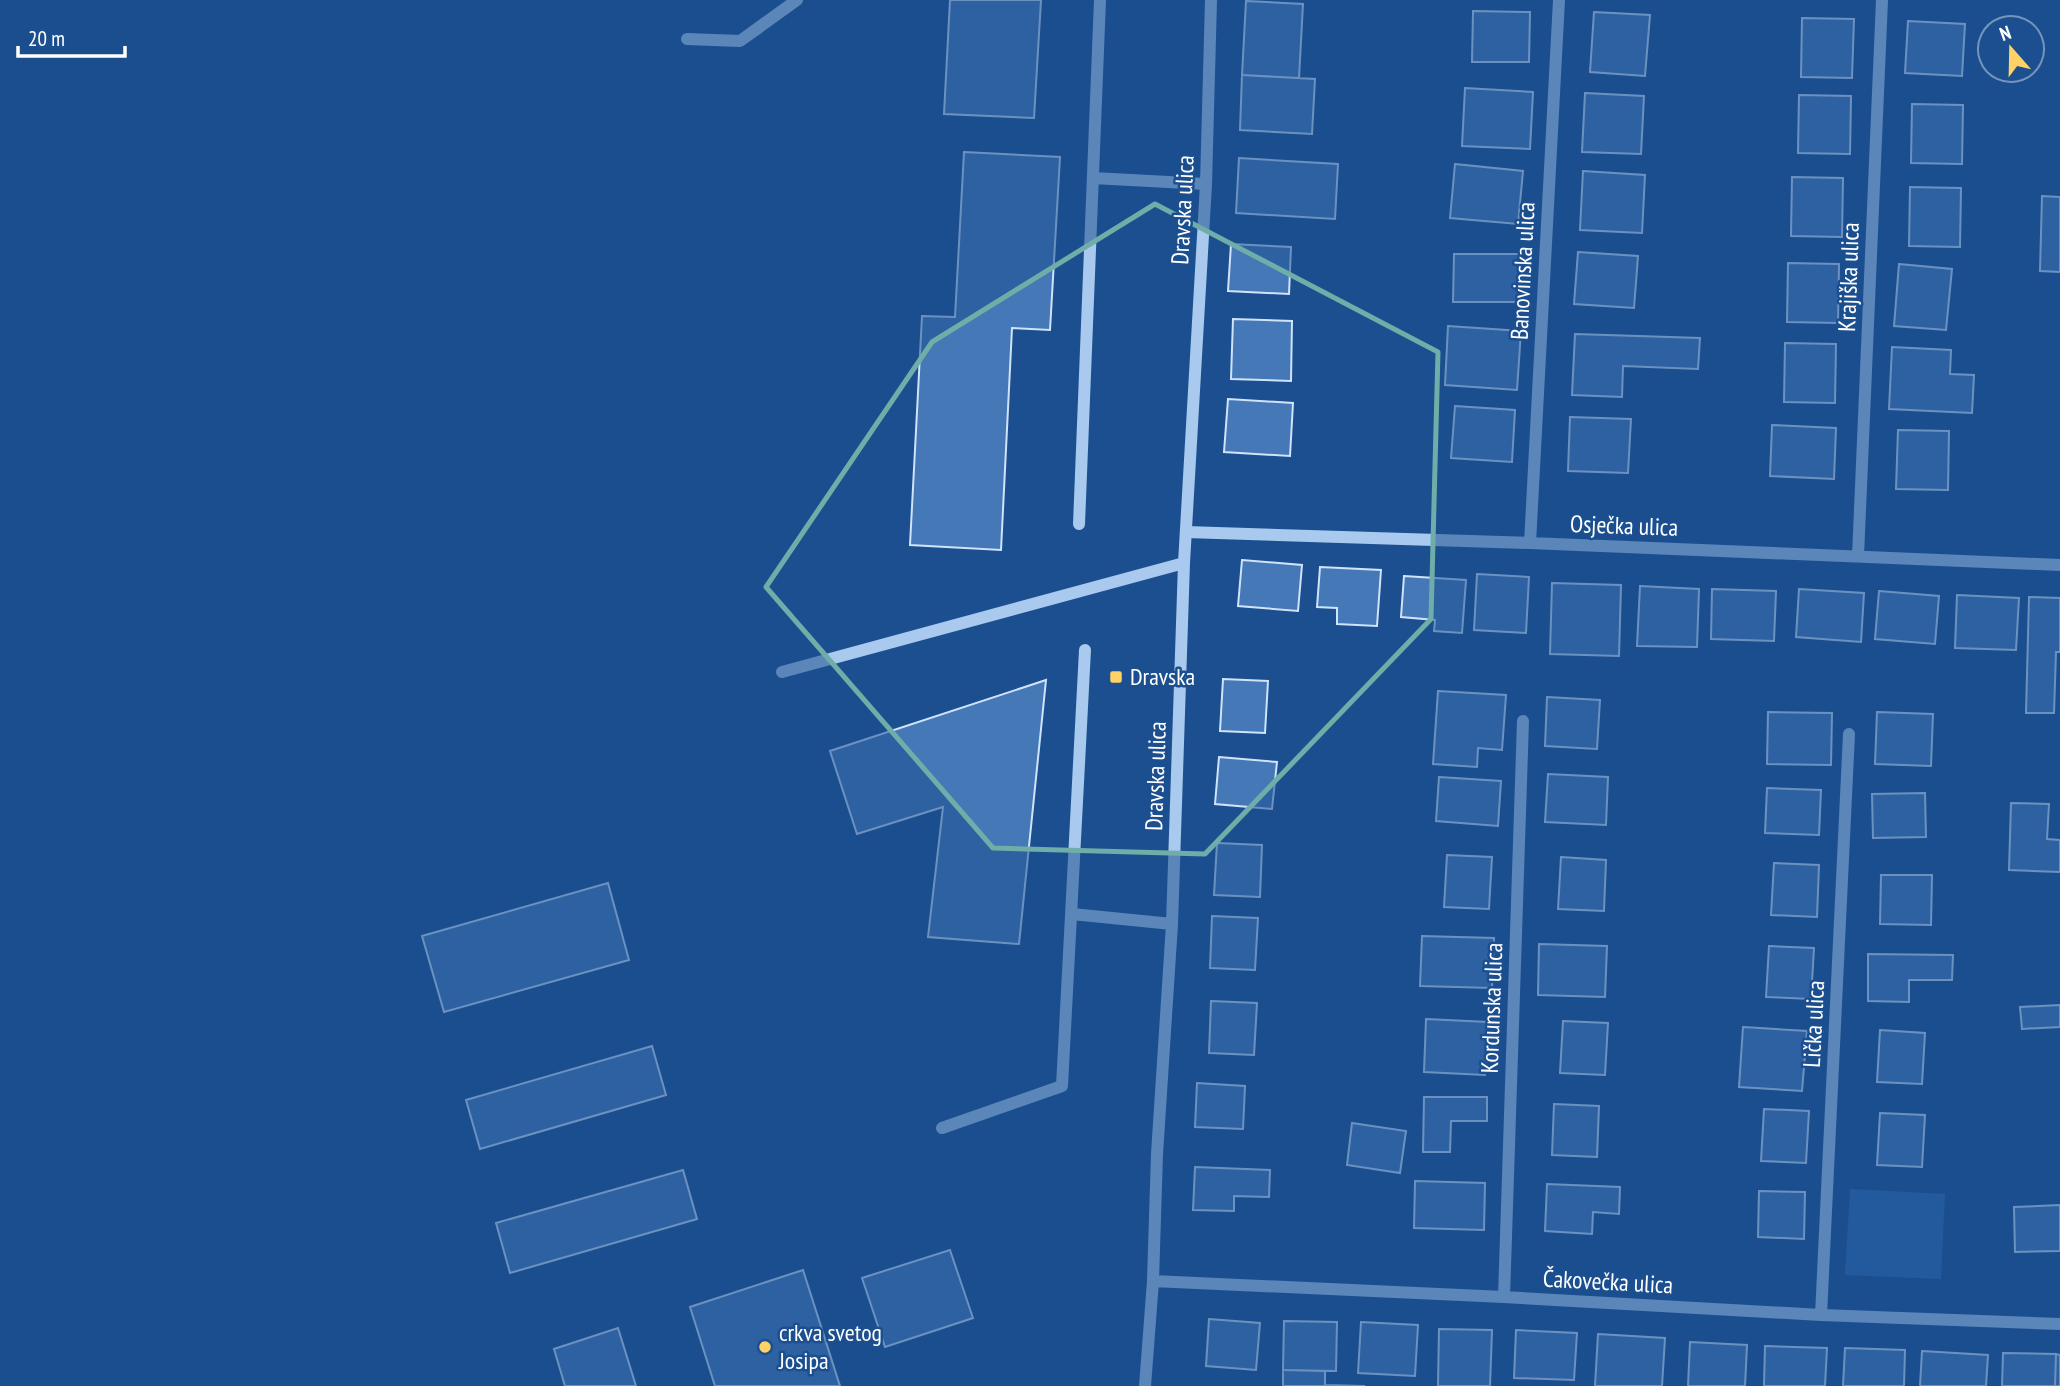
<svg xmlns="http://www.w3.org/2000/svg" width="2060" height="1386" viewBox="0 0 2060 1386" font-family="'PT Sans Narrow',sans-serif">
<rect width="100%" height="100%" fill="#1b4f8f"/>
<path fill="#2e69ad" d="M1850,1189L1945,1194L1941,1279L1845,1275Z"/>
<path fill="#4478b7" stroke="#cfe3fa" stroke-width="2" d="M950,0H1041L1034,118L944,114Z
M1246,1L1303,4L1299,78L1242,75Z
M1473,11L1530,12L1529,62H1472Z
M1594,12L1650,15L1645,76L1590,72Z
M1802,18L1854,19L1852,78L1801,77Z
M1908,21L1965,24L1962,76L1905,73Z
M1242,75L1315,79L1312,134L1240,130Z
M1465,88L1533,92L1530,149L1462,146Z
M1585,93L1644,96L1641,154L1582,152Z
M1799,95L1851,96L1850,154L1798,153Z
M1912,104L1963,105L1962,164L1911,163Z
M964,152L1060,157L1050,330L1012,328L1001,550L910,545L922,316L955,317Z
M1239,158L1338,164L1335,219L1236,213Z
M1455,164L1523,171L1518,224L1450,218Z
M1583,171L1645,175L1642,233L1580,230Z
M1792,177L1843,178L1842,237L1791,236Z
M1910,187L1961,188L1960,247L1909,246Z
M2042,196L2060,197V272L2040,271Z
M1231,244L1291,247L1289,294L1228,291Z
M1578,252L1638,256L1634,308L1574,304Z
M1454,254H1519V302H1453Z
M1788,263L1839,264L1838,323L1787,322Z
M1899,264L1952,269L1946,330L1894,326Z
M1233,319L1292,321L1291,381L1231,379Z
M1448,326L1521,331L1517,390L1445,385Z
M1575,334L1700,338L1698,369L1623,366L1622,397L1572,395Z
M1785,343L1836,344L1835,403L1784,402Z
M1892,347L1951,350L1950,374L1974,375L1972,413L1889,409Z
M1228,399L1293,403L1290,456L1224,452Z
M1455,406L1515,410L1512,462L1451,458Z
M1570,417L1631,419L1628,473L1568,471Z
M1772,425L1836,428L1834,479L1770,476Z
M1898,430L1949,431L1948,490L1896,489Z
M1242,560L1302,565L1298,611L1238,606Z
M1320,567L1381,570L1377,626L1337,624V608L1317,607Z
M1477,574L1529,577L1526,633L1474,630Z
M1404,576L1466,580L1462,633L1434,631L1435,620L1401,617Z
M1552,583L1621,585L1619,656L1550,654Z
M1640,586L1699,589L1697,647L1637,646Z
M1712,589L1776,591L1774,641L1711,639Z
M1799,589L1864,593L1861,642L1796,637Z
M1879,591L1939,596L1935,644L1875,639Z
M1957,595L2019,598L2016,650L1955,648Z
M2029,597L2060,598V652H2056L2054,713H2026Z
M1223,679L1268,681L1265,733L1220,731Z
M1046,680L1019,944L928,937L943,807L857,834L830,751Z
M1438,691L1506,695L1502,750L1478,748L1477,767L1433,764Z
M1547,697L1600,700L1597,749L1545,746Z
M1768,712L1832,713L1831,765L1767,764Z
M1877,712L1933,714L1931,766L1875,764Z
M1219,757L1277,762L1272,809L1215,804Z
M1548,774L1608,777L1606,825L1545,822Z
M1439,777L1501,781L1498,826L1436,821Z
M1767,788L1821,790L1819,835L1765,833Z
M1925,793L1926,837L1873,838L1872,794Z
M2011,803L2049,804L2047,839L2060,840V872L2009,870Z
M1217,843L1262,845L1260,897L1214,895Z
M1447,855L1492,857L1489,909L1444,907Z
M1561,857L1606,860L1604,911L1558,909Z
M1774,863L1819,865L1817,917L1771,915Z
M1881,875H1932L1931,925L1880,924Z
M608,883L629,960L444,1012L422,936Z
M1212,916L1258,918L1255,970L1210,968Z
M1422,936L1494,938L1492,988L1420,986Z
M1539,944L1607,946L1605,997L1538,995Z
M1769,946L1814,948L1811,999L1766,997Z
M1868,954L1953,955L1952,980H1909V1002L1868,1001Z
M1211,1001L1257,1003L1254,1055L1209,1053Z
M2060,1005V1027L2022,1029L2020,1007Z
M1426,1019L1488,1022L1485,1075L1424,1072Z
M1563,1021L1608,1023L1605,1075L1560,1073Z
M1743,1027L1807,1031L1802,1091L1739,1087Z
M1880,1030L1925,1033L1922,1084L1877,1082Z
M652,1046L666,1095L480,1149L466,1100Z
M1197,1083L1245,1086L1243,1129L1195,1127Z
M1424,1097H1487V1121H1451L1450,1152H1423Z
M1554,1104L1599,1106L1597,1157L1552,1155Z
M1764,1109L1809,1111L1806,1163L1761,1161Z
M1880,1113L1925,1115L1922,1167L1877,1165Z
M1352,1123L1406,1131L1400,1173L1347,1165Z
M1195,1167L1270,1170L1269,1197L1234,1196V1211L1193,1210Z
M683,1170L697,1219L510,1273L496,1223Z
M1415,1181L1485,1183L1484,1230L1414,1228Z
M1547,1184L1620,1187L1619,1214L1593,1212L1592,1234L1545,1231Z
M1759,1191L1805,1192L1804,1239L1758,1237Z
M2060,1205V1251L2015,1252L2014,1207Z
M950,1250L973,1318L885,1347L862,1278Z
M803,1270L840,1386H715L690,1307Z
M1209,1319L1260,1323L1256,1370L1206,1366Z
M1284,1321L1337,1322L1336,1371L1283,1370Z
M1361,1322L1418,1325L1415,1376L1358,1373Z
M618,1328L636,1386H565L554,1349Z
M1439,1329L1492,1330L1490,1386H1438Z
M1516,1330L1577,1333L1574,1380L1514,1378Z
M1598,1334L1665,1338L1662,1386H1595Z
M1690,1342L1747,1345L1745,1386H1688Z
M1765,1346L1827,1348L1825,1386H1764Z
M1845,1348L1905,1350L1904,1386H1843Z
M1922,1351L1988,1355L1986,1386H1920Z
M2003,1353L2056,1354L2055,1386H2002Z
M2056,1354L2060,1355V1386H2055Z
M1283,1370L1325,1371V1385L1365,1386H1283Z"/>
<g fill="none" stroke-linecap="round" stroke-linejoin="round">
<path stroke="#a9c9ee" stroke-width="12" d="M687,39L740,41L797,0
M1093,178L1206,184
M1079,524L1100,0
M1186,532L1530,543L2060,565
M1530,543L1559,0
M1858,556L1882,0
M782,672L1184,563
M1072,914L1172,924
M942,1128L1062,1086L1085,650
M1153,1281L1504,1297L1821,1315L2060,1324
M1504,1297L1523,721
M1821,1315L1849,734
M1145,1386L1153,1281L1157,1154L1172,924L1184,563L1206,184L1211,0"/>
</g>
<path d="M0 0H2060V1386H0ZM1155,204L1438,352L1431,619L1205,854L993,848L766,587L932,342Z" fill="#1b4f8f" fill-opacity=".55" fill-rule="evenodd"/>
<path fill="none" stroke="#6fada8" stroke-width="5" stroke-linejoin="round" d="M1155,204L1438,352L1431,619L1205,854L993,848L766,587L932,342Z"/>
<g fill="#ffd166" stroke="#1b4f8f" stroke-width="2.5">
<rect x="1109" y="670" width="14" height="14" rx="3.5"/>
<circle cx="765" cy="1347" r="7"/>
</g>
<g text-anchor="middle" stroke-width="5" stroke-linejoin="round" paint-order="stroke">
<g font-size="24" fill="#fff" stroke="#1b4f8f">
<text transform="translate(1183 210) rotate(-87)" y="8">Dravska ulica</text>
<text transform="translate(1523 271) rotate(-87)" y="8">Banovinska ulica</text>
<text transform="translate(1849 277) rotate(-88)" y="8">Krajiška ulica</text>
<text transform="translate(1624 526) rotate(2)" y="8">Osječka ulica</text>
<text transform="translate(1156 776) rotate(-88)" y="8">Dravska ulica</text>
<text transform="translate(1492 1008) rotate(-88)" y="8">Kordunska ulica</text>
<text transform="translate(1814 1024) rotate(-87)" y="8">Lička ulica</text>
<text transform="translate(1608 1282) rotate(3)" y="8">Čakovečka ulica</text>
</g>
<g font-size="24" fill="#fff" stroke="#1b4f8f" text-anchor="start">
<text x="1130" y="685">Dravska</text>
<text x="779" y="1341">crkva svetog<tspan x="779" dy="28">Josipa</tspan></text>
</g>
</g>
<g transform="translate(2011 49) rotate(340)"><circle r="33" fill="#1b4f8f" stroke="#7695bc" stroke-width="2"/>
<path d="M0-5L12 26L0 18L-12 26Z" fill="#ffd166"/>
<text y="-10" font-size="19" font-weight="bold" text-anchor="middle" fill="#ffffff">N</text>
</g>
<path d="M18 46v10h107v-10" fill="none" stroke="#ffffff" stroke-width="3.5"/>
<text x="28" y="46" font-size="21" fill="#ffffff" stroke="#1b4f8f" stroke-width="5" paint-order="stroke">20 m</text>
</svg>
